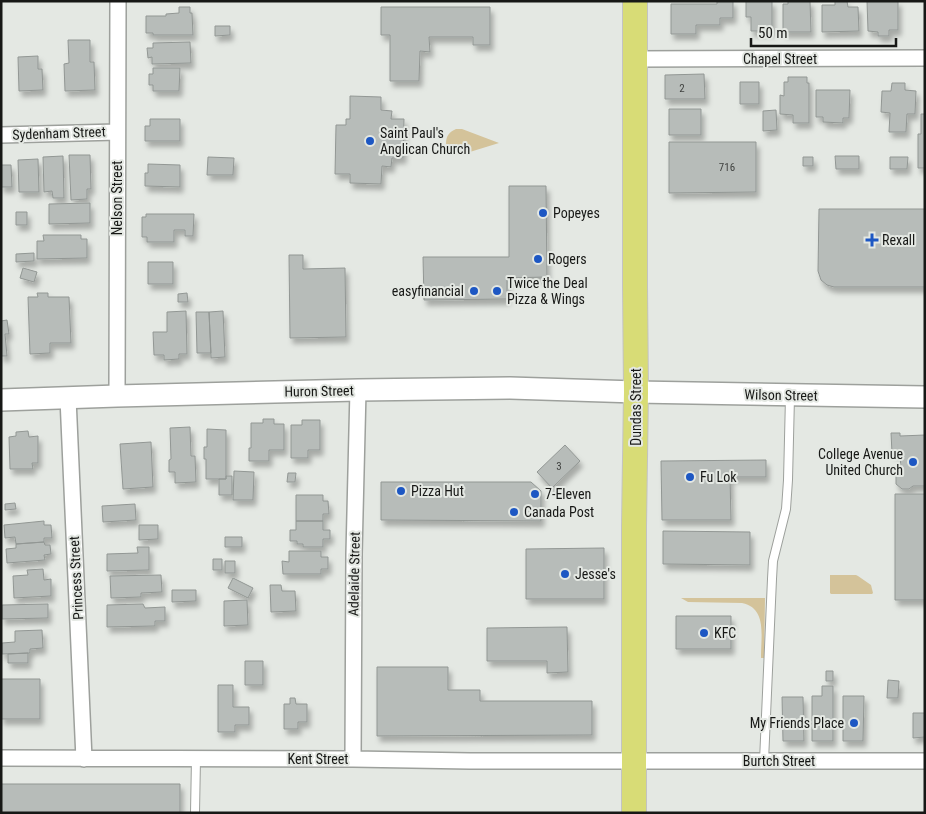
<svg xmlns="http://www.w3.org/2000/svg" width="926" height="814" viewBox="0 0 926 814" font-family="'Roboto Condensed',sans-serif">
<defs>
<filter id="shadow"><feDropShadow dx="3" dy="5.5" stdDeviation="2.5" flood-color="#0004"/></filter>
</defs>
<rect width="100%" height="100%" fill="#e4e8e3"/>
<path fill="#d4c39a" d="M456,129H462L499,143L460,155C452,154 448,151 446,144C446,136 449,132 456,129Z
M830,575H856L858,576L871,585L873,593L872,594H831L830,593Z
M681,598H765L764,658H761V656C761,636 767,608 742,603L688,602Z"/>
<path fill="#b7bcb9" stroke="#929794" filter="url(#shadow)" d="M717,1H733V18H720V25H696V34H671V4H717Z
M746,1H772V31H751V17H746Z
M788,1H810L811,32H783V4H788Z
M835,1H847L848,7H858L859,31L822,32V5H835Z
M867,1H898V30H889V36H878V32L868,31Z
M179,7H190V13H192L193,35H153V33H146V16H166V14L179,13Z
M381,7H490V45H473V37H429L430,52L420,51L419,81H390V35H381Z
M215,26H230V35L215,36Z
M68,40H90V62H94L95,90L65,91L64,64L69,63Z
M190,42L191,63L152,64V57L148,58L147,48H153V43Z
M38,56V69H42L43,90L19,91L18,57Z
M153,68H180L179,91H153V85H149V74H153Z
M704,74L705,99H665V75Z
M788,77H807V83H809V123H793V115L780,114V95L784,96V82H788Z
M740,82H759V104H740Z
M892,83H905V90L916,91L915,114H907L906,132H889L890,113L881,112L882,91H891Z
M816,90H850L849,118H843V123L823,122V117H816Z
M350,96L381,97V110L392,111L391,119H404L403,158H392L391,167L382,166L381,184L350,183V174H335L336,125H346V119H350Z
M669,109H701V135H669Z
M776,110L777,130L763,131V111Z
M921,114H925V168H918V134H921Z
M150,119H180V141H145V126H150Z
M669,142H756V192L669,193Z
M69,155H90L91,189H87V199L71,200Z
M63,156L64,198H53L52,191L44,192L43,157Z
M835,156H859V169H836Z
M208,157L234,158L233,175H207Z
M803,157H813V166H803Z
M890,157H908L907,169H890Z
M38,159L39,192H19L18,160Z
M148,164L180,165V187L145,186V173H148Z
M1,165H11L12,187H1Z
M509,186H546L547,277L507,278V299L424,300L423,257H509Z
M90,203V223L49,224V204Z
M819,209H925V287H834L827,285L821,280L818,271Z
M16,212H27V225H16Z
M146,214H194L193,236H185V230H174V242H147V237H142V217H146Z
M43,235H81V239H87V258L37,259V241H44Z
M34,253V261L16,262V254Z
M289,255H303V269L345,268L346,337L290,338Z
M148,262H173V284H148Z
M23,268L37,272L34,282L20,278Z
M37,293H48V297H69L71,343H50V353L30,354L28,297H38Z
M187,293L188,302H178V294Z
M186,311L187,354H179V359L164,360V355H154L153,332H167V312Z
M223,311L225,357L211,358L209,312Z
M196,312H209L211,353H197Z
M7,320L9,334H5L7,356H1V321Z
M263,419H274V424H284V450H269V461H249V448H251V423H263Z
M302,420H320V450H308V458H291V425H302Z
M190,427L191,456H195L196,482L175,483V472H169V460L171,459L170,428Z
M207,429L226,430V479H206V459H204V447H207Z
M28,431L29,437L38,436V463H32L33,469H10L9,437L16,436V432Z
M891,433H900V436L925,435V486H913L909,489H902L896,484V475L901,471L900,453H892Z
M151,442L153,487L123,489L120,444Z
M565,445L580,461L552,488L537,472Z
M766,460V477H730L731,520H662L661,461Z
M234,471L254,472L253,500H233Z
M288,473H296L295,482H287Z
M226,476H232V495H219V479H226Z
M381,482H531L541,491V521L381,520Z
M895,494H925V600H895Z
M296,495H323V501H328L329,514H323V521H296Z
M15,503L16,509L5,510V504Z
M135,504L136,520L103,522L102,506Z
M44,521V525H51L52,538H44V542L16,544L15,537L5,538L4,525Z
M296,521H323V530H330V539H323V547H303V544H297V541H290V530H296Z
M139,525H158V539L139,540Z
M663,531L750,532V565L663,564Z
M225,537H242V547H225Z
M44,542L45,545H50L51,554L44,555L45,560L7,563L6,549L16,548V544Z
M137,547H149V570L107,571V554L138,553Z
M604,548V599H526V549Z
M289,551H321V557H328V569H321V574H283L282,561L289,562Z
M213,559H222V570H213Z
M225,561H235V573H225Z
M43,569L44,580L51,579V596L14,598L13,576L28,575L27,570Z
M161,575L162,592L141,593V597L111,598L110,576Z
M233,578L253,588L248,598L228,588Z
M270,585H281L282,591H295L296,611L271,612Z
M172,590H196V601L172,602Z
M247,600L248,625L224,626V601Z
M48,604V618L2,619V605Z
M143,604L145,608L165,607V621H155V626L107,627V605Z
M676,616H731V649H676Z
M567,627L568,672L547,673V661H487V628Z
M42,630L43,648L30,649V653L2,654V643L15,642V631Z
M28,653V663H8V654Z
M245,661H263V685H245Z
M377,667H448V690H480V701H592V735L377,736Z
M826,671H833V681H826Z
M1,679H40V719H1Z
M888,680L899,681L898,698H887Z
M218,685H233V707H249V725H235V732H218Z
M822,686H833V741H812V696H822Z
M843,696H864L863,741H843Z
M782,697H803L804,741H783Z
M290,698H295L296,704H307V722H298V729H284V704H290Z
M913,713H925V737L913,738Z
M1,784H180V813H1Z"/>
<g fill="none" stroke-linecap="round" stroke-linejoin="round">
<g stroke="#9da09c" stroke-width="10">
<path id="service" d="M764,761L772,579L773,561L786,509L788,480L790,397
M195,813L196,759"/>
</g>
<g stroke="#9da09c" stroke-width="18">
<path id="minor" d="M635,59L925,58
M1,135L117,132
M117,396L118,1
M68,398L84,759
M1,758L353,759L470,761H925
M353,759L354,554L358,390"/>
</g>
<g stroke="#9da09c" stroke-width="24">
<path id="secondary" d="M1,400L117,396L358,390L510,388L636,392L925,397"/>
</g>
<g stroke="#c3c3c2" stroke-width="26">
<path id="primary" d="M634,813V526L636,392L635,286V1"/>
</g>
<use href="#service" stroke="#fff" stroke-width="8"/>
<use href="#minor" stroke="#fff" stroke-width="15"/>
<use href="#secondary" stroke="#fff" stroke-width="21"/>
<use href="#primary" stroke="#d8dc76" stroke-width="24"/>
</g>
<g fill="#1d57c3" stroke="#e4e8e3" stroke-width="2">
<circle cx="370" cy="141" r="5"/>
<circle cx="543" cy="213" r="5"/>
<path d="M869.5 232.5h5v5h5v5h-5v5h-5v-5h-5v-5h5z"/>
<circle cx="538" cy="259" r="5"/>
<circle cx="474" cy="291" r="5"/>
<circle cx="497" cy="291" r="5"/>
<circle cx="913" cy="462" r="5"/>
<circle cx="690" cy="477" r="5"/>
<circle cx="401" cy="491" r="5"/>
<circle cx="535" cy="494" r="5"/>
<circle cx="514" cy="512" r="5"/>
<circle cx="565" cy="574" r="5"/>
<circle cx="704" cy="633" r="5"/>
<circle cx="854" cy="723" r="5"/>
</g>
<g text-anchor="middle" stroke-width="4" stroke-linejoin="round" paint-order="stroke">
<g font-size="11" fill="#3f413f">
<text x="682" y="92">2</text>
<text x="727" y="171">716</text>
<text x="559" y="470">3</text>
</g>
<g font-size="14" fill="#171816" stroke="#e4e8e3">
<text x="780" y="64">Chapel Street</text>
<text transform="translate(59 133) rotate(-2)" y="5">Sydenham Street</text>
<text transform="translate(117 198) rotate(-90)" y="5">Nelson Street</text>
<text transform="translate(319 391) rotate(-1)" y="5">Huron Street</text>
<text transform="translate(781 395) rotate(1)" y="5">Wilson Street</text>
<text transform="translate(636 407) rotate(-90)" y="5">Dundas Street</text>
<text transform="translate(354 574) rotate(-89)" y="5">Adelaide Street</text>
<text transform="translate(76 578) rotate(-93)" y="5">Princess Street</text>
<text x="318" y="764">Kent Street</text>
<text x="779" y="766">Burtch Street</text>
</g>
<g font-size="14" fill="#171816" stroke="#e4e8e3" text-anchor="start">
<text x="380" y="138">Saint Paul's<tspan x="380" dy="16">Anglican Church</tspan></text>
<text x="553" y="218">Popeyes</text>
<text x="882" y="245">Rexall</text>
<text x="548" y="264">Rogers</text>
<text x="507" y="288">Twice the Deal<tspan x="507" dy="16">Pizza &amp; Wings</tspan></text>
<text x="464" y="296" text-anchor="end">easyfinancial</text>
<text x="903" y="459" text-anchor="end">College Avenue<tspan x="903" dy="16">United Church</tspan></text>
<text x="700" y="482">Fu Lok</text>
<text x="411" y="496">Pizza Hut</text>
<text x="545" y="499">7-Eleven</text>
<text x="524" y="517">Canada Post</text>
<text x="575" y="579">Jesse's</text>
<text x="714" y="638">KFC</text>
<text x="844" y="728" text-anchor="end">My Friends Place</text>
</g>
</g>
<rect width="926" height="814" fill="none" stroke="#171816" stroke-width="5"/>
<path d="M751 38v8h145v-8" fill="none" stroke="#171816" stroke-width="2.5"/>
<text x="758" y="38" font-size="15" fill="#171816" stroke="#e4e8e3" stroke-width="4" paint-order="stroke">50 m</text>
</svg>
